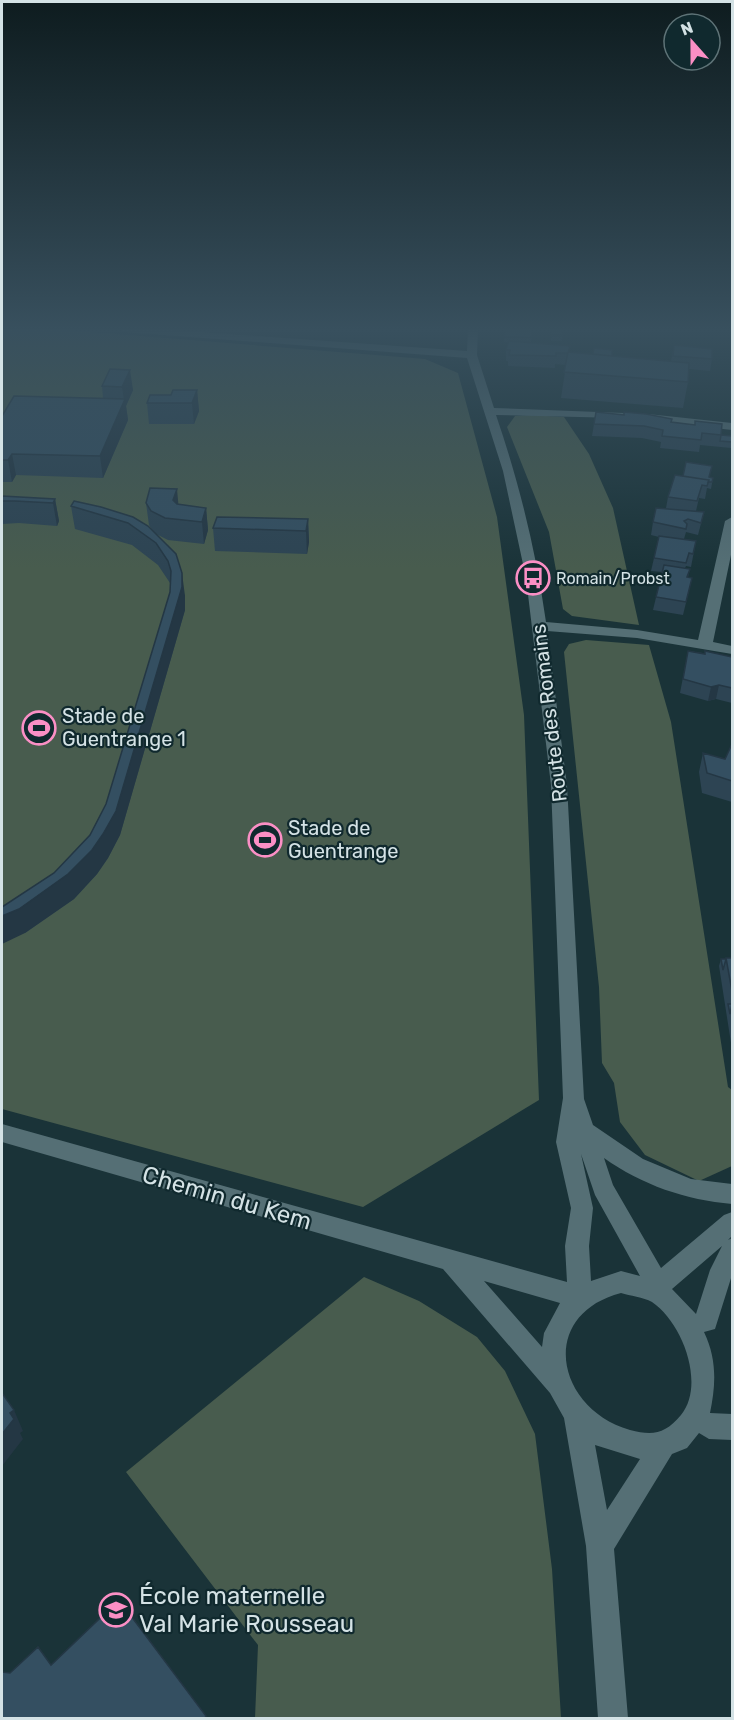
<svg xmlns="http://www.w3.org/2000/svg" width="734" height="1720" viewBox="0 0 734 1720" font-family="Rubik,sans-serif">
<rect width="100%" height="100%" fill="#1a3338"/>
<path fill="#485c4e" d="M2,329H54L425,359L458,373L497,517L524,715L539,1100L363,1207L2,1109Z
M530,415L564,417L589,454L613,508L639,625L572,616L563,609L549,532L507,427L515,416Z
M586,640L649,645L671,722L728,1087L732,1090V1166L699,1181L645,1155L620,1122L614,1083L602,1063L599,987L564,652L569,644Z
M364,1277L419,1301L477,1337L505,1371L535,1434L552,1569L561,1718H255L258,1645L126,1472Z"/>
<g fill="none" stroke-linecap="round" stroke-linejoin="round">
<path fill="#556f75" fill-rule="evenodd" d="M119,329H159L467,351L468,329H478L477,355L494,408L624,413L626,415L620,418L496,415C519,482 536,551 546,622L637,630L698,640L725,521L732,517V550L713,642L732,646V654L637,638L547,631L567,785L584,1099L593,1125L643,1159L691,1179L732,1184V1204C686,1200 642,1185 604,1158L613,1185L661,1268L724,1215L732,1212V1236L728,1240L732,1238V1275L715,1329L704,1332C717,1359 716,1384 710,1413L732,1414V1440L709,1439L699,1433L687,1448L672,1454L614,1549L628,1718H598L586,1546L564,1418L550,1393L443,1269L2,1142V1124L567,1282L565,1246L571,1208L556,1142L563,1098L551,785L526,578L503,471L467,358L124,332ZM581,1154L595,1195L640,1276L621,1271L591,1281L589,1246L593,1208ZM722,1246L710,1270L696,1314L672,1289ZM484,1281L560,1303L544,1333L542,1347ZM621,1293C630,1296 643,1297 652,1302C682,1322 706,1384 681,1415C665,1434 653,1436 630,1430C556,1409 537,1315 621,1293ZM595,1445L640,1459L607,1510Z
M648,414L732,423V430L644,420L642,418Z"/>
</g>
<path fill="#2d4453" d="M505,329H532L531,343L569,352L671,361L674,345L712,359L710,371L689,369L688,382L683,408L561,398L566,365L555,364V368L508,366V361H506V350L509,343L504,342Z
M551,329H563L562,341H551Z
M110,369L133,390L126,406L128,420L103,478L16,475L12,482H2V416L103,398L102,386Z
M197,390L199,411L194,424H149L147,403L171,395Z
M671,422L721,435L732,442L731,448L700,445L699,452L660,448L661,442L642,438L592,436L594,424Z
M683,476L713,478L711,489L707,488L705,499L699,498L696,511L704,512L698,535L686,532L684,539L696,541L691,567L686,566L685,568L690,569L688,577L692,578L683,615L653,610L662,572L651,571L654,558L659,537L651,535L653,522L666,508L668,497Z
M2,496L55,499L59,521L57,526L19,523L2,524Z
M146,503L178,504L206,508L208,530L204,544L168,540L156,534L185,596V610L120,835L108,858L97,874L74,899L25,933L4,906L54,873L90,835L106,804L170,592V583L158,565L132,545L75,529L71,506L152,530L149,525Z
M308,519L309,542L307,554L215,551L213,528Z
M688,651L732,657V703L716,699L708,701L680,693Z
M732,744V802L702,793L699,772L703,753L725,759Z
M726,958H732V1043H731L719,966L721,959H726Z"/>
<path fill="#243744" d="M130,370L133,390L126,406L128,420L103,478L100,456L124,400L122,387Z
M197,390L199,411L194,424L192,403Z
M12,454L16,475L12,482L8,460Z
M177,489L179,511L173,500Z
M55,499L59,521L57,526L53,503Z
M206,508L208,530L204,544L202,522Z
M308,519L309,542L307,554L306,531Z
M182,573L185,596V610L120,835L108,858L97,874L74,899L25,933L2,944V916L92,850Z
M719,685L716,699L708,701L711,687Z
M14,1410L23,1431L20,1433L23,1439L2,1466V1434L10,1413Z"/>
<path fill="#344f61" stroke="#243744" stroke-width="1.5" d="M505,329H532L531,338L505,337Z
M551,329H563V335H551Z
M509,341L570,346L568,353H556V356L509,355L510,350H506Z
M674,345L712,349V359L673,356Z
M594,348L612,350V356L593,354Z
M568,352L689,363L688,382L564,372Z
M110,369L130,370L122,387L102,386Z
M173,390H197L192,403H147L150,395H171Z
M14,396L125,399L100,456L12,454L8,460H2V416Z
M596,412L624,415V412L646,414L672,419L671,422L695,425V421L722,424L721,435L702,433L701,440L662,436L663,430L644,426L594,424Z
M721,435L732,436V442L720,441Z
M686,462L712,466L709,477L713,478L712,482H708L709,480L683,476Z
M675,475L709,480L707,486L702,485L697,501L668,497Z
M150,488L177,489L173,500L177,504L206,508L202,522L165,518L151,511L146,503Z
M2,496L55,499L53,503L15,501H2Z
M74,501L101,507L133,517L148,526L176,554L182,573V587L116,811L103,834L92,850L68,874L19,909L2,916V907L54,873L90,835L106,804L170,592L171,571L168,561L156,543L128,523L71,506Z
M656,508L704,512L701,523L688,519L684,521L687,524L686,529L653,522Z
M217,517L308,519L306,531L213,528Z
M659,536L696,541L693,554L689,553L686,563L654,558Z
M664,565L690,569L687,577L692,578L686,602L656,597Z
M688,651L705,654V651L732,657V688L719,685L711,687L683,679Z
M732,744V781L707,773L703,753L725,759Z
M726,958H732V991Z
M721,959H726L723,970Z
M728,1004H732L730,1014Z
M2,1393L14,1410L10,1413L14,1419L2,1434Z
M119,1600L206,1716L204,1719H2V1672L10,1673L38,1647L51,1665Z"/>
<linearGradient id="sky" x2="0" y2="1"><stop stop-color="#0e1c1f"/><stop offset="0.58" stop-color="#38505e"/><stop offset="1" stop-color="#38505e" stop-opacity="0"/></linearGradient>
<rect width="734" height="569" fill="url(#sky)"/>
<defs>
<g id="bus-ring" transform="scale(1.725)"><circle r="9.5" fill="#10292e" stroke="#fb8fc5" stroke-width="1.5"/><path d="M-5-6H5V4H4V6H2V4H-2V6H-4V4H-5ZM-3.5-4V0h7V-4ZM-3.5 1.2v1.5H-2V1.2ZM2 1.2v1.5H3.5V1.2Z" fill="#fb8fc5"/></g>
<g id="stadium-ring" transform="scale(1.725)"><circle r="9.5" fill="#10292e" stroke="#fb8fc5" stroke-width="1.5"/><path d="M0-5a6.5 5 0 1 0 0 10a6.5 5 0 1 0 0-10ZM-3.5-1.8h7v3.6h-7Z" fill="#fb8fc5"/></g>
<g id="school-ring" transform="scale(1.725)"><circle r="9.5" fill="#10292e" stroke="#fb8fc5" stroke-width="1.5"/><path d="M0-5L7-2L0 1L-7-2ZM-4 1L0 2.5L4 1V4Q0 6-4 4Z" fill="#fb8fc5"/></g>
</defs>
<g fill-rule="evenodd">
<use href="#bus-ring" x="533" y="578"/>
<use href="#stadium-ring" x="39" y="728"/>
<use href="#stadium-ring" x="265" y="840"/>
<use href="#school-ring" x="116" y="1610"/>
</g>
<g text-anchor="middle" stroke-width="4.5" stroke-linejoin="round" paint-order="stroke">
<g font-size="16" fill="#d4e2e5" stroke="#10292e" text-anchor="start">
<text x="556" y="584">Romain/Probst</text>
</g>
<g font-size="20" fill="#d4e2e5" stroke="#10292e">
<text transform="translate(549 713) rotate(-97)" y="7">Route des Romains</text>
</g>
<g font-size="20" fill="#d4e2e5" stroke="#10292e" text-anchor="start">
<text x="62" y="723">Stade de<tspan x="62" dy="23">Guentrange 1</tspan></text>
<text x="288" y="835">Stade de<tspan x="288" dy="23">Guentrange</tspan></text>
</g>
<g font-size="24" fill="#d4e2e5" stroke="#10292e">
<text transform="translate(227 1198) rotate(16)" y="8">Chemin du Kem</text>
</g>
<g font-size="24" fill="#d4e2e5" stroke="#10292e" text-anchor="start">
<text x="139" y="1604">École maternelle<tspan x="139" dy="28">Val Marie Rousseau</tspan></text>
</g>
</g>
<rect width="734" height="1720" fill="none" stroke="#d4e2e5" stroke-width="6"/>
<g transform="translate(692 42) rotate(339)"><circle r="28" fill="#10292e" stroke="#5e7377" stroke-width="1.5"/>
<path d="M0-4.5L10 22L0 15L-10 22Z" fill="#fb8fc5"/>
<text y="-9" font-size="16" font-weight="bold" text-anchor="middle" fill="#d4e2e5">N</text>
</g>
</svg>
